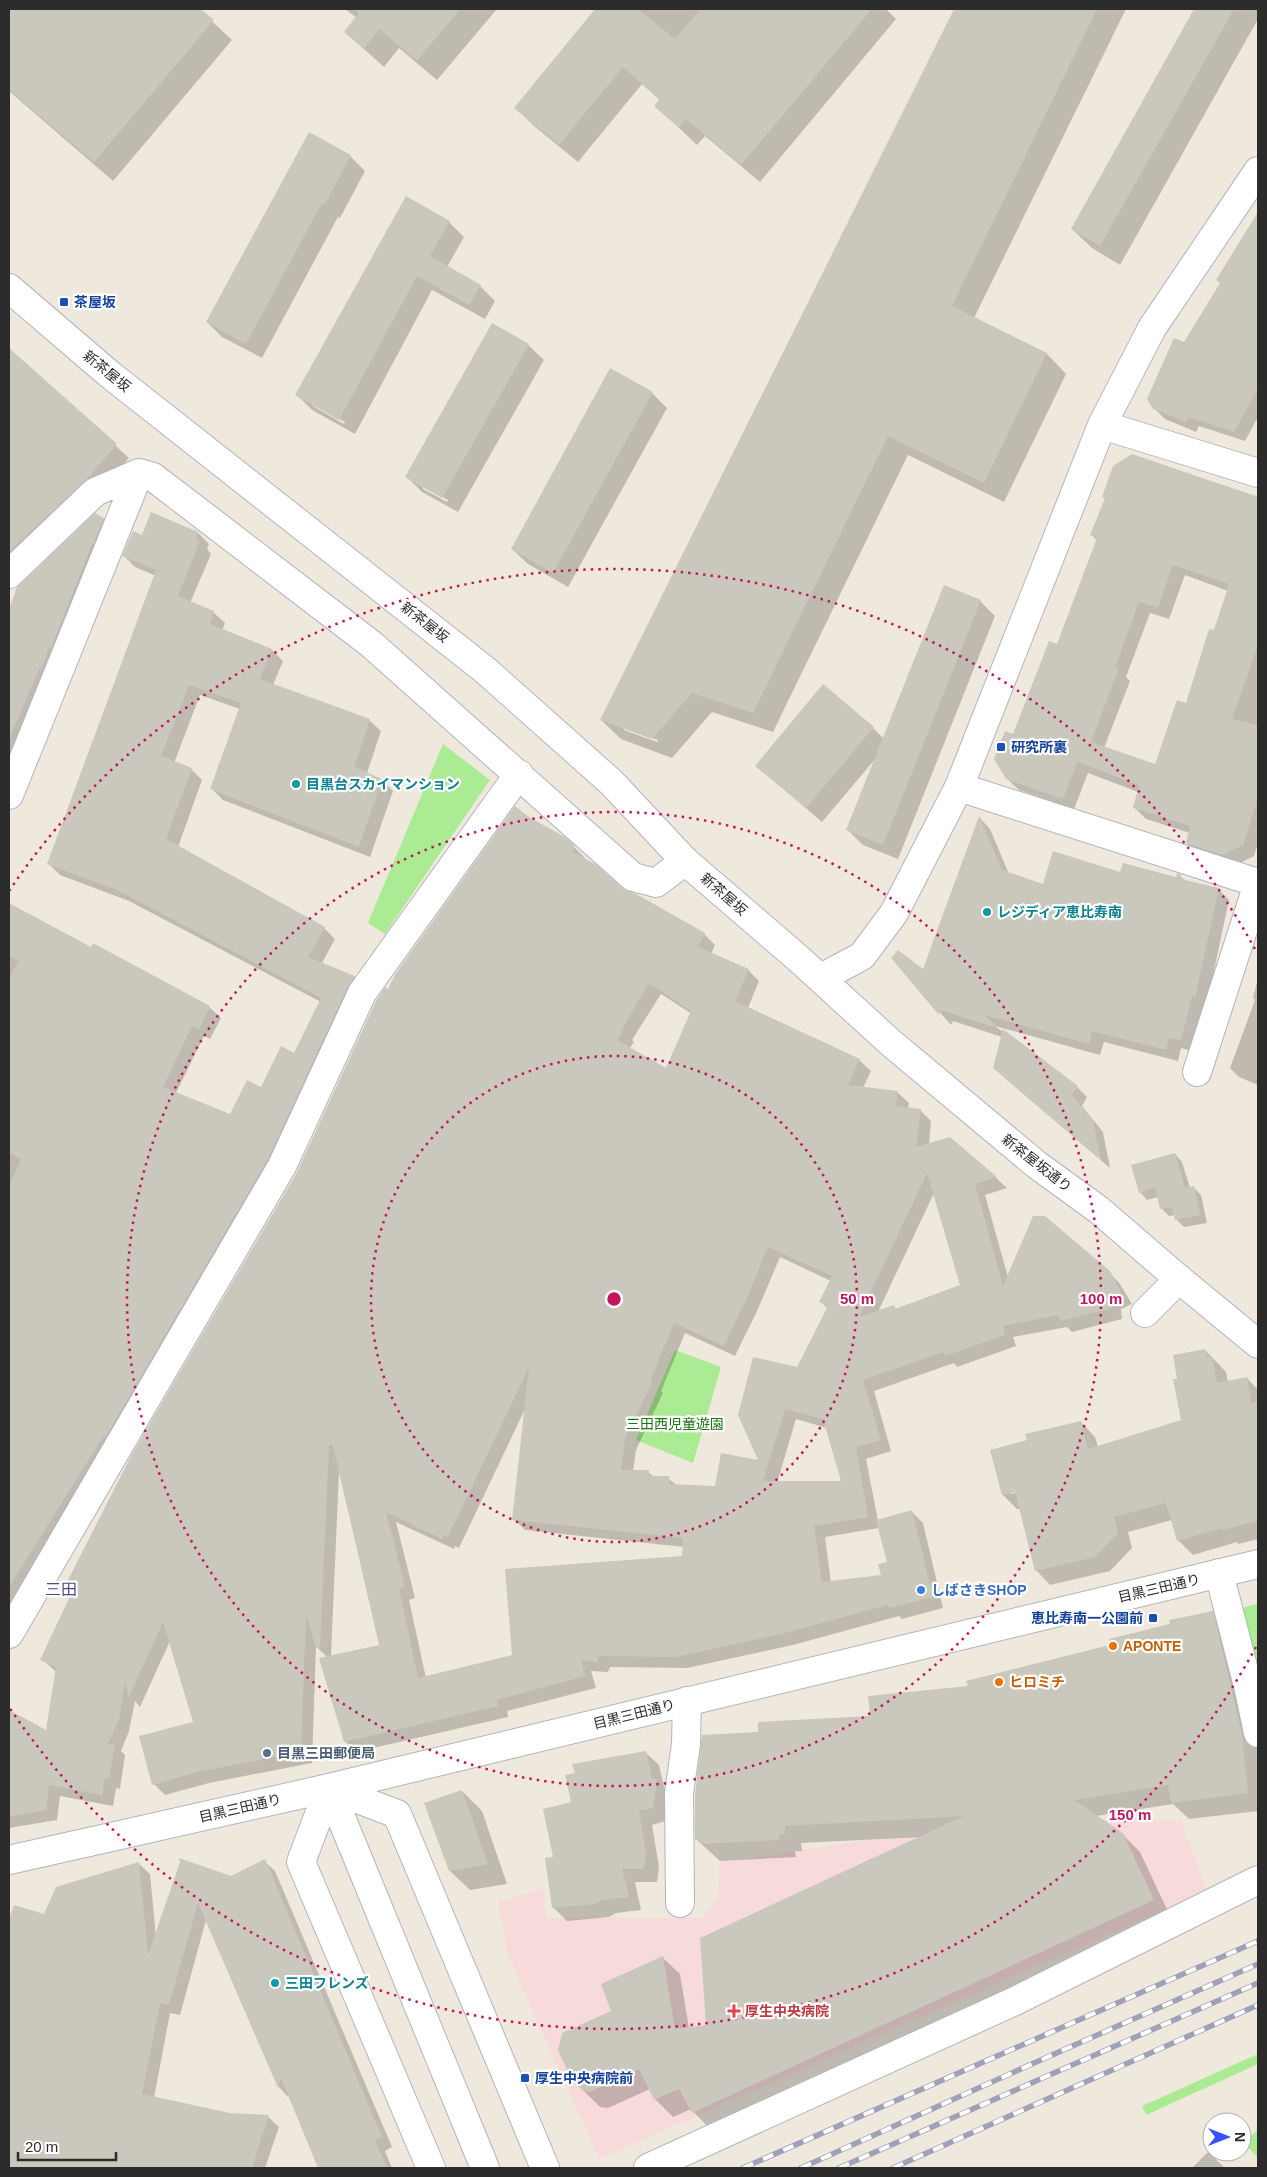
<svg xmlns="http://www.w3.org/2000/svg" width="1267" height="2177" viewBox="0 0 1267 2177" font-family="Arial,'Noto Sans JP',sans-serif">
<rect width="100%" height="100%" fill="#efe9dd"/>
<path fill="#f6dbda" d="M1093,1820L1181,1821L1207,1891L599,2159L508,1956L498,1902L544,1888L546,1918H703L718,1895L720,1861H733L840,1844L945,1832Z"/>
<path fill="#abeb94" d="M443,744L490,780L385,934L368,923Z
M675,1350L721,1367L693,1463L636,1440Z
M1258,1604V1676L1241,1608Z
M1258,2054V2064L1146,2115L1142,2106Z
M1258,2129V2158L1244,2143Z"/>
<path fill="#0003" fill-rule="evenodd" d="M9,9H199L232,40L113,181L9,91Z
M345,9H497L437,80L399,48L384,67L345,32L357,18Z
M596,9H886L896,19L760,182L705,136L697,145L656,106L660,100L642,84L578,162L534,126L516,108Z
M955,9H1126L974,318L1047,354L1066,374L1004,502L908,455L773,732L712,712L672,758L621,739L601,720ZM624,727L658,740L657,742L624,730Z
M1196,9H1258V19L1120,265L1092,248L1072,229Z
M350,156L365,171L340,218L338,217L262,358L222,337L207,322Z
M1258,214V417L1245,441L1199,426L1196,432L1165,419L1154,408L1184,344L1221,283L1239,243Z
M449,222L464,237L447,267L480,286L495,301L485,319L432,290L355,434L312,410L297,395ZM313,404L345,422L344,424L313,406Z
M492,324L528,345L544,360L458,512L422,492L407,477ZM423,486L448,500L447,502L423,489Z
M9,349L129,458L100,491L9,558Z
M652,393L667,408L568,587L528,564L512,549Z
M1132,455L1258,497V843L1254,856L1234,866L1198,854L1187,843L1190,833L1146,819L1134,807L1138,792L1088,773L1074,809L1019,790L1007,779L1014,735L1058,646L1097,541L1092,535L1106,499L1103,497ZM1185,575L1228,591L1187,705L1156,765L1104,748L1130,681L1126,677L1150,613L1169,619Z
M103,519L116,531L9,768V613L18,587Z
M198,533L209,544L207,549L211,554L190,603L213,612L225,623L222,630L272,650L283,661L273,685L369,720L381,731L367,773L382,780L393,791L370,857L223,800L212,789L240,709L200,695L174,763L191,769L202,780L178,847L324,928L335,939L322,963L354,977L365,988L279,1170L9,1614V904L29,917L209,1007L221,1018L210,1039L204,1036L176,1093L231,1115L262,1089L295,1055L321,1002L129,901L60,875L49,864L156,576L135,567L124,556L142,537Z
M980,601L995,616L898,859L863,845L848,830L876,758L822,822L757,766L873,728L884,739Z
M980,818L990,829L1009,874L1044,886L1121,873L1177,879L1178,875L1186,881L1218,889L1229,900L1206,1008L1192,1051L1181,1048L1178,1061L1104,1042L1100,1055L995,1026L1077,1087L1087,1097L1082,1106L1103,1132L1110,1168L1005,1078L1002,1037L953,1021L951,1025L892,958L924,971Z
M574,847L585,858L584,860L622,890L704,934L715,945L711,954L748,970L759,981L748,1008L859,1060L871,1071L863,1088L897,1092L909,1103L908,1109L920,1110L931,1121L929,1145L950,1139L996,1178L1007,1188L985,1195L1008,1277L1109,1272L1120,1284L1132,1304L1121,1309L1122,1319L1072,1332L1067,1327L1013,1337L1016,1346L957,1367L954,1363L874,1391L891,1451L866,1459L878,1521L912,1512L923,1523L943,1608L902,1619L899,1616L793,1645L687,1668L610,1667L608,1672L591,1671L596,1688L507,1711L508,1717L356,1752L345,1741L327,1657L316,1646L312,1763L209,1783L165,1795L154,1784L195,1722L170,1641L140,1707L135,1701L129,1731L121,1751L125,1755L120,1789L116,1788L113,1806L60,1796L57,1820L9,1828V1711L47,1732L56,1672L42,1659L71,1597L64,1590L297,1174L389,990ZM661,994L692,1014L667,1070L630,1048L634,1042L632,1040ZM934,1193L961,1286L896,1309L893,1306L878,1312ZM780,1257L831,1281L821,1302L828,1309L797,1368L760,1461L716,1487L676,1485L668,1478L654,1477L648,1472L633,1471L636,1450L663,1393L661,1391L685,1333L735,1356L758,1309ZM525,1409L514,1519L525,1530L684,1547V1557L513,1656L426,1678L409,1600L415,1598L396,1522L454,1549L455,1546L459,1548ZM796,1419L827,1428L843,1483H777ZM339,1472L381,1646L331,1656ZM879,1528L888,1563L882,1577L831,1583L825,1537Z
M1258,978V1085L1239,1077L1230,1068L1255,1000L1253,998Z
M1175,1154L1182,1162L1190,1188L1193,1187L1201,1195L1207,1223L1184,1227L1176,1219L1175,1215L1169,1216L1161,1208L1158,1197L1147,1200L1140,1192Z
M1205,1350L1226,1372L1228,1382L1247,1378L1258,1390V1539L1238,1544L1237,1542L1193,1555L1178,1540L1172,1520L1128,1532L1132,1548L1110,1571L1050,1585L1036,1570L1020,1509H1017L1003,1495L1028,1441L1081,1422L1095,1437L1098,1447L1182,1421L1178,1380ZM1021,1491L1011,1494V1492Z
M1212,1613L1230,1630L1258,1749V1811L1189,1819L1173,1804L1096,1816L1122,1834L1140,1852L1171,1918L710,2129L691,2109L673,2117L656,2100L650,2089L608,2108L600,2107L573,2080L612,2011L662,1957L680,1974L689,2028L707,2026L923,1837L801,1843L802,1851H795L796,1857L720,1861L696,1839L759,1733L871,1717L1112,1646Z
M645,1752L659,1765L664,1787L670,1793L666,1821L652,1825L659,1867L657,1882H635L641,1910L616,1913L609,1917L567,1921L554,1908V1858L572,1803Z
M462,1791L482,1811L507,1884L470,1890L450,1871Z
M264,1861L275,1871L392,2147L385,2151L392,2168H319L289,2095L288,2097L279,2087L206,1920L180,2015L170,2013L154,2098L230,2114L268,2117L279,2127L265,2168H9V1917L45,1916L139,1864L150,1874L156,1937L181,1862L231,1877Z
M1208,2152L1225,2168H1192Z"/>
<path fill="#cac7bc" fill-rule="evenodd" d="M9,9H201L214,20L94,162L9,90Z
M355,9H460L417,61L379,29L364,49L344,32L359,13Z
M595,9H638L675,39L700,9H872L741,165L686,119L679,128L654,106L660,99L623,67L559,145L514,108Z
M954,9H1097L952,306L1047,353L984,483L888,436L753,713L692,693L652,739L600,720Z
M1194,9H1234L1100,246L1071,229Z
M309,132L351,155L325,204L322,203L246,344L206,322Z
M406,196L450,221L430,256L481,285L469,305L417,276L339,420L295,395Z
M1258,212V389L1234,432L1188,417L1186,422L1153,409L1147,399L1174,338L1184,342L1220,283L1216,280Z
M492,323L529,344L442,498L405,477Z
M9,348L117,444L87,479L9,552Z
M610,368L653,392L553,573L511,549Z
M1132,454L1258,497V645L1232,719L1258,725V798L1243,845L1222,855L1186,843L1190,826L1133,808L1139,785L1077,762L1063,799L1006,779L994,759L1005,731L1013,734L1049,641L1057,644L1097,538L1090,535L1105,498L1102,497L1113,466ZM1173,565L1229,584L1214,630L1209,629L1186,703L1177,700L1155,764L1091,742L1119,668L1115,667L1139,602L1158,608Z
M151,512L198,532L196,539L200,541L178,596L214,611L210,624L272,649L260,679L370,719L354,767L382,779L359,847L210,789L241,703L189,685L161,756L192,768L166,839L325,927L308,957L355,976L348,986L268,1159L105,1438L103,1437L9,1587V1186L21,1159L9,1153V978L19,961L9,956V903L91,947L93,943L210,1006L199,1029L192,1026L163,1087L230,1114L247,1080L261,1087L281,1046L294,1053L321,998L117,890L47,864L156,570L122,556L133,531L142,535Z
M95,513L104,518L93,544H92L51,648H49L41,670L39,669L9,740V609L17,587Z
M944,585L981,600L883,845L846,830Z
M823,684L874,727L806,808L755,766Z
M515,806L529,817L565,837L575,846L572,852L597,865L623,889L638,895L705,933L698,947L749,969L735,1001L860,1059L848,1085L898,1091L896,1106L921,1109L916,1147L950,1137L997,1177L975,1184L1003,1286L1033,1216H1045L1110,1271L1121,1292L1110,1298L1112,1308L1060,1321L1058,1315L1003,1326L1005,1335L945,1356L943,1352L863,1380L881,1440L856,1447L868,1517L814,1526L822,1582L881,1575L878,1564L887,1562L876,1520L912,1510L933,1597L889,1608L888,1605L781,1634L675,1657L599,1656L597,1662L581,1660L585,1676L497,1700L498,1706L344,1742L319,1658L379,1645L333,1445H329L320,1647L316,1648L306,1613L301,1752L197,1772L152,1785L139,1736L193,1722L163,1622L129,1697L125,1682L119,1720L107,1745L115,1743L109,1779L105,1777L102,1795L49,1785L46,1810L9,1817V1710L46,1730L56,1667L40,1660L71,1594L63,1590L132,1454L296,1174L376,1001L385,987L388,989L396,973ZM649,983L691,1011L666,1068L617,1040L623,1030L622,1029ZM927,1173L960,1285L895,1309L894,1305L859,1317ZM768,1247L832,1276L819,1302L828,1306L797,1367L753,1357L738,1415L758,1460L721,1453L715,1486L669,1484V1476H649V1470H621L625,1439L653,1380L651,1379L674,1323L724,1346L747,1298ZM529,1367L512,1520L683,1538L682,1556L505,1569L512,1655L418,1678L399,1589L405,1587L386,1512L442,1539L444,1535L448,1537ZM785,1409L823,1419L841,1481H763Z
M979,816L1002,870L1043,884L1053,851L1120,872L1123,863L1176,877L1177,873L1182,875L1177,878L1219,888L1195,997L1192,996L1181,1040L1169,1038L1166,1050L1092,1031L1089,1044L984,1015L995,1024L993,1027L941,1010L939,1015L891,958L898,950L923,969Z
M1003,1029L1078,1086L1072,1095L1093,1120L1101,1160L993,1068Z
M1175,1153L1185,1188L1194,1186L1200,1215L1175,1220L1172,1207L1160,1209L1155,1188L1139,1193L1131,1165Z
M1205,1349L1207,1357L1212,1356L1217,1383L1247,1377L1251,1403L1258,1401V1521L1222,1530V1528L1177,1541L1166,1503L1114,1517L1118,1533L1095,1557L1035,1571L1015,1492L1002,1495L990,1450L1027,1440L1025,1434L1081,1421L1088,1449L1181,1420L1173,1379H1177L1173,1355Z
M1213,1611L1242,1735L1248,1793L1171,1803L1168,1785L1074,1800L1123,1833L1154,1900L692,2113L679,2089L654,2100L639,2069L590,2092L582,2090L572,2081L558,2050L562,2033L611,2011L601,1984L663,1956L675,2029L706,2025L700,1938L964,1816L785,1826V1834H779V1840L701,1844L700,1839L695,1840V1794L702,1735L758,1732V1722L870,1716L868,1696L968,1686L966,1681L1110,1645L1109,1639L1170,1624L1169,1620Z
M646,1751L652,1779H657L653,1808L639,1811L646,1853L644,1869H622L629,1897L602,1900L595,1904L552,1908L545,1858L553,1857L543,1809L571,1802L565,1775L575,1773L572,1764Z
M462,1790L488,1864L449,1871L424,1803Z
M179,1858L231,1876L265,1859L382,2137L375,2140L387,2168H318L281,2078L278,2088L198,1903L169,2005L160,2003L142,2094L230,2113L269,2115L252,2168H9V1919L14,1905L44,1914L56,1887L139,1862L148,1955L180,1862Z"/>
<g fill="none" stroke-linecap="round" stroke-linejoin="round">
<g stroke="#b1b3c1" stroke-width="30">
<path id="minor" d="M139,473L153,477L371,644L633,877L656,883L685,861
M9,574L95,492L139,473
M959,787L1258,883
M9,795L139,473
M1197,1072L1258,884
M1145,1313L1179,1279
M1219,1573L1249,1690L1258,1733
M9,1634L282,1166L362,993L519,774
M680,1903L679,1793L686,1744L687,1701
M431,2168L301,1862L329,1788L397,1814L545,2168
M648,2168L1015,2001L1258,1880"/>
</g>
<g stroke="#b1b3c1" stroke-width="30">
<path id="tertiary" d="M9,288L108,373L485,670L612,783L685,861L800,960L891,1043L1037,1165L1099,1210L1179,1279L1258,1344
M1102,425L1258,473
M821,978L862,956L894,913L959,787L1102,425L1152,328L1258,171
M329,1788L485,2168
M9,1860L329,1788L1258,1564"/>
</g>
<use href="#minor" stroke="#fff" stroke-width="28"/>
<use href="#tertiary" stroke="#fff" stroke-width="28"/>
<g stroke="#9fa1b9" stroke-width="5.5">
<path id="rail" d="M743,2168L1258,1941
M801,2168L1034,2063L1258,1964
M839,2168L1258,1983
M893,2168L1258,2005"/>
</g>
<use href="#rail" stroke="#fff" stroke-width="4" stroke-dasharray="11" stroke-linecap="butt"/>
</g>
<g fill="none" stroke="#c2185b" stroke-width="2.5" stroke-dasharray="2.5 5">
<circle cx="614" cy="1299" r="243"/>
<circle cx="614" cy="1299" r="487"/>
<path d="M1256 1647A730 730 0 0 1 9 1707M9 891A730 730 0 0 1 1256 951"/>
</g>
<g fill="#1a4fb4" stroke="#fff" stroke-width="2">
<rect x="59" y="297" width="10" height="10" rx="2.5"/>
<rect x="996" y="742" width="10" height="10" rx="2.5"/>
<rect x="1148" y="1613" width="10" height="10" rx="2.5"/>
<rect x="520" y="2073" width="10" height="10" rx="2.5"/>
</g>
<g fill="#0f9aa8" stroke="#fff" stroke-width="2">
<circle cx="296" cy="784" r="5"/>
<circle cx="987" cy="912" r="5"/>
<circle cx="275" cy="1983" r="5"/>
</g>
<circle fill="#3f7fe0" stroke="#fff" stroke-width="2" cx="921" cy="1590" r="5"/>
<g fill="#e8710a" stroke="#fff" stroke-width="2">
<circle cx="1113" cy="1646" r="5"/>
<circle cx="999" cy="1682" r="5"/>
</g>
<circle fill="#5c6f8a" stroke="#fff" stroke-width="2" cx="267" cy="1753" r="5"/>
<path fill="#e0444e" stroke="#fff" stroke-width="2" d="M731.5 2003.5h5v5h5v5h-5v5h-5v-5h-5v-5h5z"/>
<g text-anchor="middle" stroke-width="4.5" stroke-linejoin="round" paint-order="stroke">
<g font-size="14" font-weight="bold" fill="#164399" stroke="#fff" text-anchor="start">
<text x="74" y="307">茶屋坂</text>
<text x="1011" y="752">研究所裏</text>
<text x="1143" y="1623" text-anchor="end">恵比寿南一公園前</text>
<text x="535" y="2083">厚生中央病院前</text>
</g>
<g font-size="14" fill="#2c2c2c" stroke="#fff">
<text transform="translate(107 371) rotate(39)" y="5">新茶屋坂</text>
<text transform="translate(425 622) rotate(38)" y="5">新茶屋坂</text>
<text transform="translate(724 894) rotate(41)" y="5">新茶屋坂</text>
<text transform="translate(1037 1163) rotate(38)" y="5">新茶屋坂通り</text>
<text transform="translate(1159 1588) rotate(-13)" y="5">目黒三田通り</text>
<text transform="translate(634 1714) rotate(-14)" y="5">目黒三田通り</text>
<text transform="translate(240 1808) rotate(-13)" y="5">目黒三田通り</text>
</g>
<g font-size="14" font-weight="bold" fill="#0d838f" stroke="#fff" text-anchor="start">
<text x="306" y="789">目黒台スカイマンション</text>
<text x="997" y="917">レジディア恵比寿南</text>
<text x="285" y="1988">三田フレンズ</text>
</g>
<g font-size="14" fill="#1f7313" stroke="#fff">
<text x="675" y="1429">三田西児童遊園</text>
</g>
<g font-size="14" font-weight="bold" fill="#366cbe" stroke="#fff" text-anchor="start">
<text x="931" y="1595">しばさきSHOP</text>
</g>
<g font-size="14" font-weight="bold" fill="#c56008" stroke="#fff" text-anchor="start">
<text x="1123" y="1651">APONTE</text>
<text x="1009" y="1687">ヒロミチ</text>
</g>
<g font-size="14" font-weight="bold" fill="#4e5e75" stroke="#fff" text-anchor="start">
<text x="277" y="1758">目黒三田郵便局</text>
</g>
<g font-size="14" font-weight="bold" fill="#be3a42" stroke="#fff" text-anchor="start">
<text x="745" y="2016">厚生中央病院</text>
</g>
<g font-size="16" fill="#474d83" stroke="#fff">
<text x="61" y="1595">三田</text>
</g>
</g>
<circle cx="614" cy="1299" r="8" fill="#c2185b" stroke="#fff" stroke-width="2.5"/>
<g font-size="15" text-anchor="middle" font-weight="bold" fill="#c2185b" stroke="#fff" stroke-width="4.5" stroke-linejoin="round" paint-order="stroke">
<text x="857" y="1304">50 m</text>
<text x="1101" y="1304">100 m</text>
<text x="1130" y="1820">150 m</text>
</g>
<rect width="1267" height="2177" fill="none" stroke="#2c2c2c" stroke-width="20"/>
<g transform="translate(1227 2137) rotate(90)"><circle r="24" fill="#ffffff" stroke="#ababab"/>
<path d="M0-4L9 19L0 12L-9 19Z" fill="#3b50ff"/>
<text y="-8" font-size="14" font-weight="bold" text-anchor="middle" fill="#2c2c2c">N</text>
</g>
<path d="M18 2152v8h98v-8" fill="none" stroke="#2c2c2c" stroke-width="2.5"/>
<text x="25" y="2152" font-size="15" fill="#2c2c2c" stroke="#ffffff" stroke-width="4" paint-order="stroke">20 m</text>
</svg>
